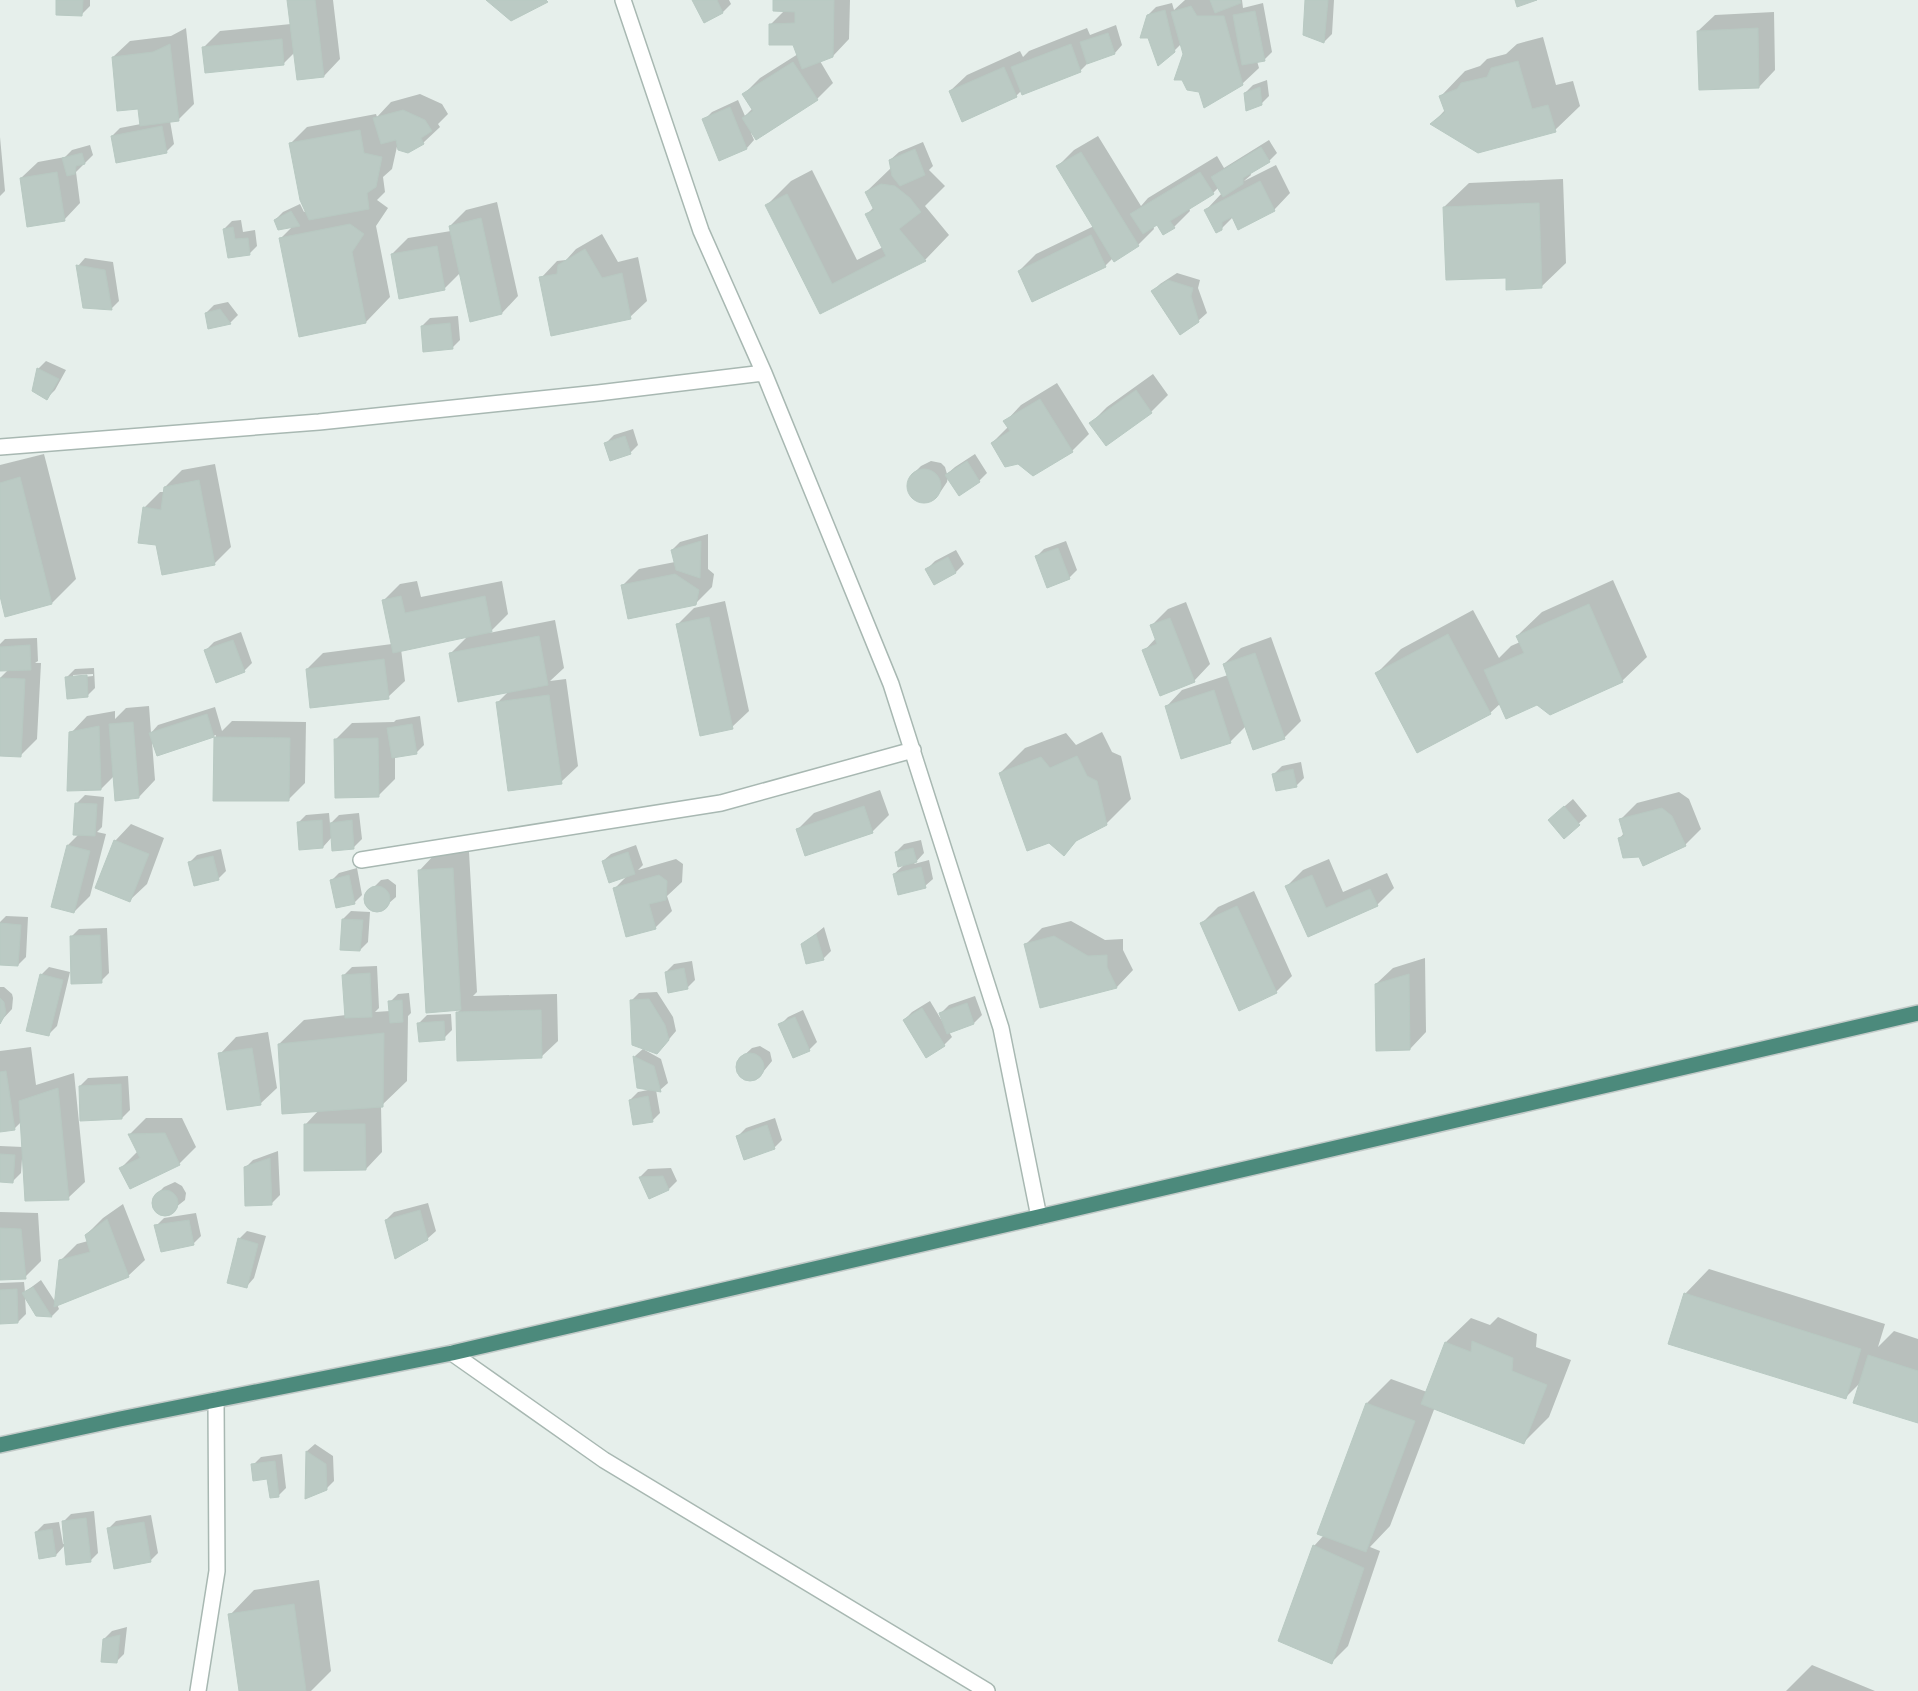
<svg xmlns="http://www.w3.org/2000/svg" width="1918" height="1691" viewBox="0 0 1918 1691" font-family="'PT Sans Narrow',sans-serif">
<rect width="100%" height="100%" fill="#e6efeb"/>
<path fill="#0003" fill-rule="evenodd" d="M58,0H90V6L82,14Z
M288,0H333L340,59L324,76L295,52L283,64L203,48L220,31L291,24Z
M693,0H729L731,4L723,12L704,21Z
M774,0H850L849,39L833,56L820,61L833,83L817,99L751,133L754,140L747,148L704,120L712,112L738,100L745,116L753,108L744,94L760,78L798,54L794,44L770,25L785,10Z
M1185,0H1242L1243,8L1263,3L1272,52L1264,60L1257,61L1259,68L1242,84L1184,54L1181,44L1174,51L1148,15L1156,7L1172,3L1174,10Z
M1307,0H1334L1332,34L1324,42Z
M1774,12L1775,70L1759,87L1698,31L1715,15Z
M1116,25L1122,45L1115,53L1089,62L1081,70L1023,93L1022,90L1016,96L950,91L967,75L1020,51L1023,57L1029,51L1087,28L1090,35Z
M186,28L194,104L178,120L170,121L174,144L166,152L112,136L120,128L141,124L139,107L113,57L130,41L171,36Z
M1543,37L1556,85L1573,81L1580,106L1555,130L1432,124L1445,110L1441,96L1465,71L1480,66L1487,59L1506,54L1517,44Z
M1267,80L1269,96L1261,104L1245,93L1253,85Z
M420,94L442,104L448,114L438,124L440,127L423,143L398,142L392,169L383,177L385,192L377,200L388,208L376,226L390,297L366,322L280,239L293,226L275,220L283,212L300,204L304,212L306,211L291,143L307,127L376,114L377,117L391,102Z
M1098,136L1141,206L1148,198L1217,156L1224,168L1269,140L1277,153L1269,161L1250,172L1251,175L1244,181L1276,165L1290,193L1274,210L1233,217L1221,229L1206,210L1222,193L1219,187L1213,193L1189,208L1190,211L1174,227L1158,223L1153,226L1154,229L1138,245L1113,258L1105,266L1019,271L1036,254L1094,226L1058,166L1074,150Z
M0,137L5,191L0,196Z
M923,142L933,166L929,170L945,186L925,206L949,235L925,260L820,312L767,205L791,181L812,170L857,260L883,247L867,214L874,207L866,192L892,167L890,160L899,152Z
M90,145L93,155L76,172L80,203L64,220L21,178L38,162L65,157L72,150Z
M1563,179L1566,263L1541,287L1507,276L1444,207L1469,183Z
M497,202L518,296L502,313L471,320L460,273L444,289L392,254L408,238L451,231L450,226L466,210Z
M241,220L243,232L255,230L257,246L249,254L224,229L232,221Z
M602,234L618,262L638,257L647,301L630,317L541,278L557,261L566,260L576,249Z
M85,258L113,262L119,301L111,309L78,266Z
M1177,273L1200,280L1198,288L1207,313L1198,321L1152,292L1160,284Z
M228,302L238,315L230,323L209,328L206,313L214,305Z
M458,316L460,340L452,348L422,326L430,318Z
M46,361L66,370L55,390L47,398L38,369Z
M1153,374L1168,395L1151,412L1106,444L1091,423L1107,407Z
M1057,383L1089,434L1072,451L1033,475L992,443L1008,427L1005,422L1021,405Z
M633,429L638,445L630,453L606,443L614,435Z
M44,454L76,579L52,603L0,591V465Z
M975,454L987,473L979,481L948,477L947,482L941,491L933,499L923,501L913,498L908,490V484L913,474L921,466L931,461L941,463L945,467L947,474L955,467Z
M215,464L231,547L214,564L157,544L144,508L160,492H165V487L182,470Z
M708,534V569L714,574L712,587L695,604L622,586L639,569L675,562L672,550L680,542Z
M1066,541L1077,570L1069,578L1036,557L1044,549Z
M956,550L964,564L956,572L934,583L927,569L935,561Z
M1613,580L1647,657L1622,681L1537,704L1501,703L1490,713L1377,673L1401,649L1473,610L1499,658L1511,646L1520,642L1517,636L1542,612Z
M417,581L421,597L502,581L508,614L489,633L555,620L564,668L550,681L566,679L578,766L561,782L497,703L509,691L450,654L469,635L401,649L405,681L388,697L307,669L323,653L392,644L383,601L400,584Z
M725,601L749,711L732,727L678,624L694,608Z
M1186,602L1210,664L1194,681L1144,651L1156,638L1152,625L1168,609Z
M241,632L252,663L244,671L206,650L214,642Z
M1271,637L1301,721L1284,738L1246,726L1230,742L1166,707L1182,690L1228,675L1224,664L1241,648Z
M37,638L38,661L35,663H41L37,739L21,755L0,754V678L9,669L0,670V644L5,639Z
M94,668L95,688L87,696L67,677L75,669ZM93,674V676L73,678V675Z
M149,706L151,733L158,725L215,707L222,731L232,721L306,722L305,783L288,800L215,799L216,735L157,755L152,742L155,780L139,797L114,776L101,789L71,733L87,716L115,711V719L126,708Z
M420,716L424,745L416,753L395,756V779L379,795L335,740L352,723L394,722L396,720Z
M1102,732L1112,752L1121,756L1131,799L1106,824L1080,837L1064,854L1000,773L1025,748L1066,733L1076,745Z
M1301,762L1304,778L1296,786L1274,774L1282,766Z
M880,790L889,815L872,832L798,829L814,813Z
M1679,792L1689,799L1701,829L1685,845L1640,856L1620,838L1624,833L1621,819L1637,803Z
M85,795L104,797L102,827L97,832L106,834L90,896L74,912L68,845L79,834L77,803Z
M1573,799L1587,816L1564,837L1558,812Z
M329,813L330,824L339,815L359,813L362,839L354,847L332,837L323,847L298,823L306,815Z
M131,824L164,838L147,884L130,900L115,841Z
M921,840L924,853L914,864L929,860L933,879L925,886L894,874L905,864L896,852L904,844Z
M636,845L643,865L638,870L676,859L683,864L682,882L667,896L672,911L655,928L615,888L627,876L603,861L611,854Z
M221,849L226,871L218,879L189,863L197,855Z
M469,852L477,992L473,996L557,994L558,1041L541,1057L457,1013L461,1009L419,871L435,854Z
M1329,859L1343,892L1387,873L1394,888L1377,905L1308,935L1287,886L1303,870Z
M357,868L362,895L354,903L331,881L339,873Z
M388,879L396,885V897L381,910L370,908L366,902L367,894L381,880Z
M1254,891L1292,976L1276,992L1201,924L1218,907Z
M351,911L370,912L368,942L360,950L343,919Z
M6,916L28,917L26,957L18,965L0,964V922Z
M1071,921L1105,940L1123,939V950L1133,970L1117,987L1041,1006L1025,945L1042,928Z
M824,927L831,951L823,959L802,945Z
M107,928L109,973L101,981L71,937L79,929Z
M1425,958L1426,1032L1410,1049L1376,984L1393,968Z
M692,961L695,980L687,988L666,972L674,964Z
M377,966L379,1008L375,1012L390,1011V1002L398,994L409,993L411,1013L408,1016L407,1081L381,1106L382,1152L366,1169L305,1125L319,1110L279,1044L304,1020L346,1015L344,975L352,967Z
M49,967L70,972L57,1026L49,1034L41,975Z
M0,987H4L12,994L13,998L12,1009L0,1022Z
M657,992L673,1017L676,1031L665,1044L631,1001L639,993Z
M975,996L982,1015L974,1023L949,1032L952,1037L944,1045L904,1020L912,1012L930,1001L942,1021L941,1013L949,1005Z
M803,1010L817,1042L809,1050L780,1025L788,1017Z
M451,1014L452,1030L444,1038L419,1023L427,1015Z
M268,1032L277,1088L260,1104L220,1054L236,1037Z
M760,1046L770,1052L772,1061L759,1077L755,1080H747L740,1075L737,1068L740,1059L752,1048Z
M31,1047L36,1085L74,1073L85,1182L68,1198L24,1159H22L21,1173L13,1181H0V1146L23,1147L21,1122L14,1129L0,1131V1051Z
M644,1048L643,1049L661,1059L668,1083L660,1090H656L660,1113L652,1121L630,1100L638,1092L653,1089L638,1087L635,1056Z
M128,1076L130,1110L122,1118L80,1086L88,1078Z
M146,1118H182L196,1147L179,1164L121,1168L138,1151L130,1134Z
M775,1118L782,1140L774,1148L738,1136L746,1128Z
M278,1151L280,1195L272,1203L245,1168L253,1160Z
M671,1168L677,1181L669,1189L649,1197L640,1177L648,1169Z
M175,1182L182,1186L186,1193L185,1200L166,1215L159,1213L153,1203L156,1195L164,1187Z
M428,1203L436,1231L427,1239L386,1220L394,1212Z
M123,1204L145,1260L128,1276L57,1304L59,1309L52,1316L37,1315L25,1296L26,1314L18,1322L0,1323V1283L24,1282L25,1292L41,1280L56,1303L60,1261L77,1244L88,1241L86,1235L103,1218Z
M0,1212L38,1213L41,1261L25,1277L0,1279Z
M196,1213L201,1236L193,1244L156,1226L164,1218Z
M247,1231L266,1236L254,1278L247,1286L239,1239Z
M1709,1269L1885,1324L1878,1347L1894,1331L1918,1339V1422L1861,1382L1845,1398L1685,1294Z
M1498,1317L1537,1334L1536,1347L1571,1360L1549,1417L1524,1442L1435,1407L1390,1526L1370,1547L1380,1551L1348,1646L1332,1662L1314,1546L1324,1535L1367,1403L1391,1379L1427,1392L1446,1342L1471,1318L1490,1325Z
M315,1444L333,1456L334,1481L326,1489L306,1497L307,1451Z
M282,1454L286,1488L278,1496L268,1478L253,1465L261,1457Z
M94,1511L98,1553L90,1561L65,1545L56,1555L36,1532L44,1524L59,1522L63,1544H65L63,1522L71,1514Z
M151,1515L158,1553L150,1561L108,1529L116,1521Z
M319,1580L331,1671L311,1691H240L230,1615L254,1590Z
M127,1627L124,1654L116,1662L104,1639L112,1631Z
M1812,1665L1875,1691H1786Z"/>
<path fill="#bbcac4" stroke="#b8c9c2" d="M56,0H83L82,16L56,15Z
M287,0H315L324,77L297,80Z
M486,0H546L548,2L511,21Z
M692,0H717L723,13L704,23Z
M773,0H834L833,57L802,69L793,45H769V24L795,23V12L773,11Z
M1210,0H1240L1241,3L1215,13Z
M1305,0H1328L1324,43L1303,35Z
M1515,0H1537L1517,7Z
M1191,6L1197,16H1224L1243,85L1204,108L1199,92L1187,90L1182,80H1174L1183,54L1171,12Z
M1165,10L1175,52L1158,66L1148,38H1140L1147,15Z
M1255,11L1265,61L1242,65L1233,15Z
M1758,28L1759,88L1699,90L1697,31Z
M1108,33L1115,54L1087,64L1080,42Z
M282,39L284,65L205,73L202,47Z
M170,44L179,121L140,126L138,109L117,111L112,57L153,52Z
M1071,44L1081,72L1022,95L1011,67Z
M1518,61L1532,109L1548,105L1556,132L1478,153L1430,124L1445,112L1439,96L1457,89L1461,83L1487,77L1491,68Z
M793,62L818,100L756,140L742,118L753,111L742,94Z
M1004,67L1017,97L962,122L949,91Z
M1260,87L1262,105L1246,111L1244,93Z
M730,107L747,149L719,161L702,119Z
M403,110L425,120L432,131L421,138L424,144L408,153L398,150L396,140L381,144L373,118Z
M162,126L167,153L116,163L111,136Z
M360,130L364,153L382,157L376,187L367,193L369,209L309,220L300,200L289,143Z
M1261,147L1270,162L1243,178V184L1223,197L1211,177Z
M915,149L925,175L900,186L892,176L889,160Z
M1081,152L1139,246L1114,262L1056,166Z
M82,153L85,164L76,166L75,174L67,176L62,158Z
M57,172L65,221L27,227L20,178Z
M1200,172L1214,194L1170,221L1175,228L1163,235L1157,225L1143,234L1130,214Z
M1260,181L1275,211L1238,230L1232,217L1222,222V230L1216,233L1204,210Z
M881,184L895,186L910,198L921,212L899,229L926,261L820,314L765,205L787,194L832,284L886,256L865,214L874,210L865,192Z
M1539,203L1542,288L1506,290V278L1446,280L1443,207Z
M291,211L300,226L278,230L274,220Z
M481,218L502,314L470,322L449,226Z
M350,224L364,234L352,252L366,323L299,337L279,238Z
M233,227L235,239L248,238L250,255L228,258L223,229Z
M1091,235L1106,267L1032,302L1018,271Z
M437,246L445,290L399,299L391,254Z
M585,249L602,278L622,273L631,319L551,336L539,277L557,274L558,265Z
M76,265L105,270L112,310L83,308Z
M1168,280L1193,288L1191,296L1199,322L1180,335L1151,291Z
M220,309L231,324L208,329L205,313Z
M450,323L453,349L423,352L421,326Z
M37,368L59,379L47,400L32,391Z
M1136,390L1152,413L1106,446L1089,423Z
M1040,399L1073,452L1033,476L1018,464L1005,467L991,443L1010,431L1003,421Z
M625,436L631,454L610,461L604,443Z
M967,461L980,482L959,496L945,475Z
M907 486a17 17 0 1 1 34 0a17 17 0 1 1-34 0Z
M20,477L52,604L5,617L0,596V483Z
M199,480L215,565L162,575L156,545L138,543L143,507L161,510L164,487Z
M701,541L700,578L676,570L671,550Z
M1058,548L1070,579L1047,588L1035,556Z
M948,557L956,573L934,585L925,569Z
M675,574L699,590L696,605L628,619L621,585Z
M401,596L405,613L485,596L492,632L393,653L382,600Z
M1589,604L1623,682L1550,715L1537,705L1506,719L1484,670L1524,653L1516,636Z
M709,617L733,729L700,736L676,624Z
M1170,618L1195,682L1160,696L1142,650L1157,644L1150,625Z
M1448,634L1491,714L1417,753L1375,673Z
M539,636L548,685L458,702L449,653Z
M233,640L245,672L216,683L204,650Z
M30,645L31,670L0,671V647Z
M1255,653L1285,739L1253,750L1223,664Z
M384,659L389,699L310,708L306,669Z
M87,675L88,697L67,699L65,677Z
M0,678L25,679L21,757L0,756Z
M1214,690L1231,743L1181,759L1165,706Z
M549,695L562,784L508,791L496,702Z
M207,714L214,737L157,756L149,733Z
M133,722L139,798L115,801L109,724Z
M412,724L417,754L392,758L387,728Z
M99,726L101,790L67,791L69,732Z
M214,737L290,738L289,801H213Z
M378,738L379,797L335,798L334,739Z
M1077,756L1087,776L1097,781L1107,825L1076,841L1064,856L1049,843L1027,851L999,773L1041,757L1050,768Z
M1293,769L1297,787L1276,791L1272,774Z
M75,803L97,804L95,836L73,835Z
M864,806L873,833L805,856L796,829Z
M1564,806L1580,825L1564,839L1548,820Z
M1662,808L1672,816L1686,846L1643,866L1639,857L1623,858L1618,838L1624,836L1619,819Z
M322,820L323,848L299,850L297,822Z
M352,820L354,849L332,851L330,823Z
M114,840L149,854L130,902L95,888Z
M67,845L90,851L74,913L51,907Z
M913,848L917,862L898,867L895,852Z
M628,852L635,874L609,883L602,861Z
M213,856L219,880L194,886L188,862Z
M921,867L926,888L898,895L893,874Z
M453,868L461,1010L426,1013L418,870Z
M349,875L355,904L336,908L330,880Z
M659,875L667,881L666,900L649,904L656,929L626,937L613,888Z
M1312,875L1326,908L1370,889L1378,906L1308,937L1285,886Z
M364 899a13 13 0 1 1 26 0a13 13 0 1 1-26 0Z
M1237,906L1277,993L1239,1011L1200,923Z
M342,919L363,920L360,951L340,950Z
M0,923L21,925L18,966L0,965Z
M816,934L824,960L806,964L801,944Z
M100,935L102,983L71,984L70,936Z
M1054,936L1088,956L1107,955V967L1117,988L1040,1008L1024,944Z
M684,968L688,989L668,993L665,972Z
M370,973L372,1017L345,1018L342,975Z
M40,974L63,980L49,1036L26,1031Z
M1409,974L1410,1050L1376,1051L1375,984Z
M0,998L4,1002L6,1013L0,1024Z
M649,999L665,1025L669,1040L657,1054L632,1045L630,1000Z
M402,1000L403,1022L390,1023L388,1001Z
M967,1003L974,1024L947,1034L939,1013Z
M922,1008L945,1046L926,1058L903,1020Z
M541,1010L542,1058L457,1061L456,1012Z
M795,1017L810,1051L793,1058L778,1024Z
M444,1021L445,1040L419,1042L417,1023Z
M384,1033L383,1107L282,1114L278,1044Z
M252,1048L261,1105L227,1110L218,1053Z
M736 1067a14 14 0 1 1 28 0a14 14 0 1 1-28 0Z
M633,1056L654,1066L661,1092L637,1088Z
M6,1071L15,1130L0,1132V1072Z
M121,1084L122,1119L80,1121L79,1086Z
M58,1088L69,1200L25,1201L19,1101Z
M648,1096L653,1122L633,1125L629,1100Z
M304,1124H365L366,1170L304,1171Z
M767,1125L775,1149L744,1160L736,1136Z
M165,1133L180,1165L130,1189L119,1168L140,1158L128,1134Z
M0,1154L15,1155L13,1183L0,1182Z
M270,1158L272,1205L245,1206L244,1167Z
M663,1176L669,1190L649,1199L639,1177Z
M152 1203a13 13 0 1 1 26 0a13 13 0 1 1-26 0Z
M420,1210L428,1240L395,1259L385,1220Z
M107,1219L129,1277L54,1307L59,1260L90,1252L85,1235Z
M189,1220L194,1245L161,1252L154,1225Z
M0,1228L21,1229L26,1279L0,1280Z
M238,1238L258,1244L247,1288L227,1283Z
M33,1287L52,1317L36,1316L22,1293Z
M17,1289L18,1323L0,1324V1290Z
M1684,1293L1861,1349L1846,1399L1668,1344Z
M1472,1341L1513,1358L1512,1371L1547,1385L1524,1444L1421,1404L1445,1342L1471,1352Z
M1868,1355L1918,1371V1423L1853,1403Z
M1366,1403L1415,1421L1366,1552L1317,1534Z
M306,1451L326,1464L327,1490L305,1499Z
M275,1461L279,1497L270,1498L267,1479L253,1481L251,1464Z
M86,1518L91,1562L66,1565L62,1521Z
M144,1522L151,1562L114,1569L107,1528Z
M52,1529L56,1556L39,1559L35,1532Z
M1313,1545L1364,1568L1332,1664L1278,1641Z
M294,1604L306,1691H239L228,1614Z
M120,1635L117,1663L101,1662L103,1639Z"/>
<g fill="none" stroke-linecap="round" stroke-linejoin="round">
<g stroke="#a8b8b2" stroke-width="18">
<path id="service" d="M452,1353L604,1460L987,1691"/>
</g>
<g stroke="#a8b8b2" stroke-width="18">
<path id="minor" d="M623,0L701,231L764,373L891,684L1001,1028L1039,1217
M0,447L319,422L598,393L764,373
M361,860L721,803L913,750
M198,1691L217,1571L216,1400"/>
</g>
<g stroke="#c2cac8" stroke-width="18">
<path id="trunk" d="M0,1445L120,1419L452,1353L1918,1013"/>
</g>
<use href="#service" stroke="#fff" stroke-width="15"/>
<use href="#minor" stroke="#fff" stroke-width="15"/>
<use href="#trunk" stroke="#4c8a7c" stroke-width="15"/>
</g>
</svg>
